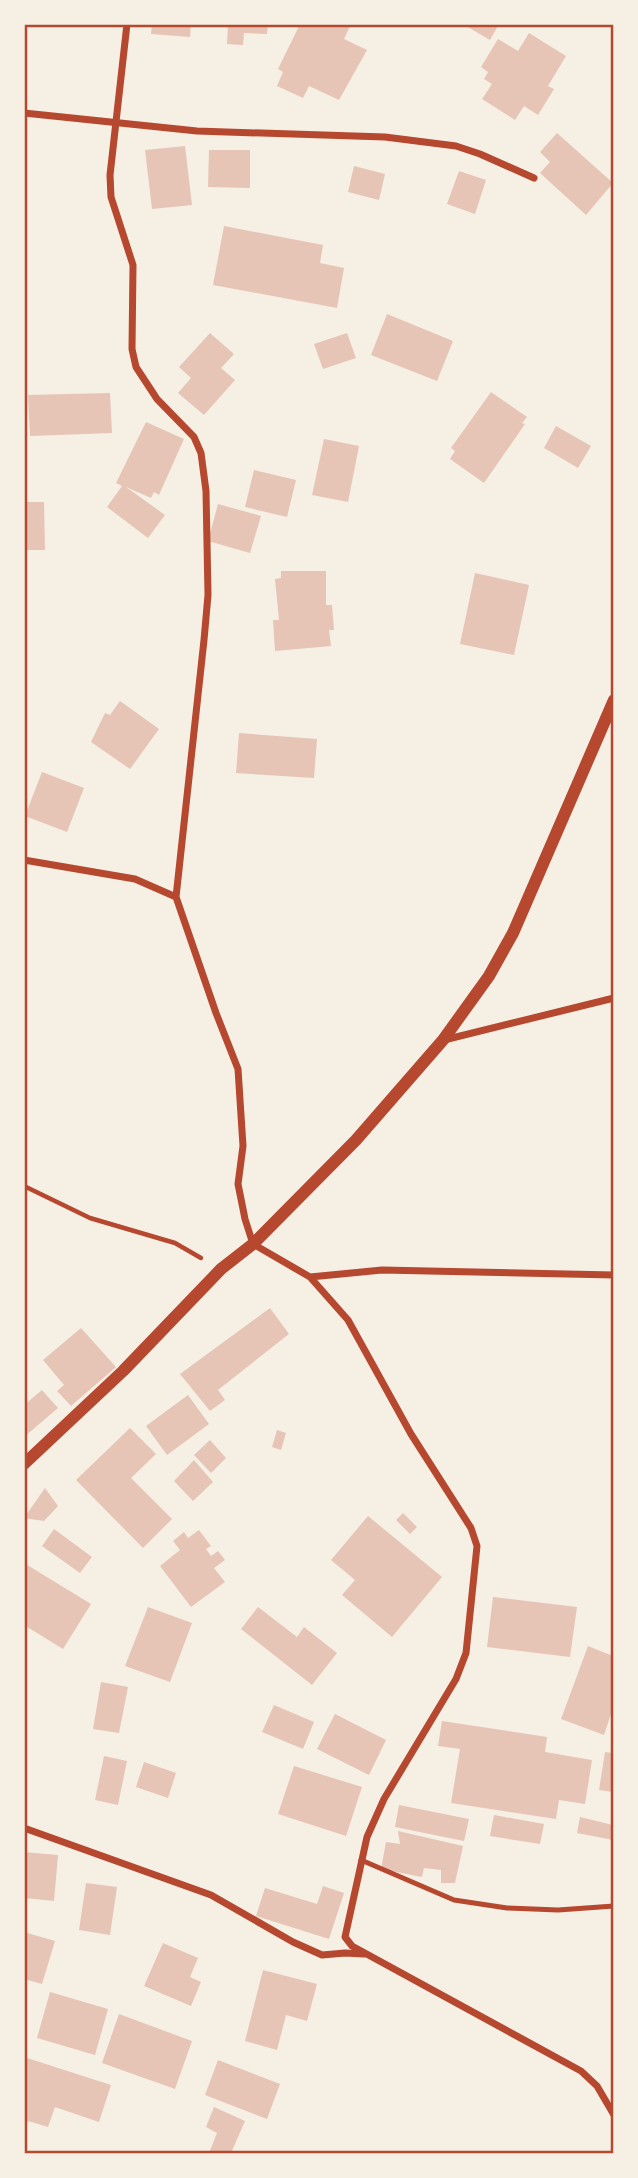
<svg xmlns="http://www.w3.org/2000/svg" width="638" height="2178" viewBox="0 0 638 2178" font-family="'Alegreya Sans',sans-serif">
<rect width="100%" height="100%" fill="#f6efe4"/>
<path fill="#e6c5b7" d="M152,24H191L190,37L151,34Z
M228,24H268L267,34L244,33L243,45L227,44Z
M300,24H351L344,39L367,50L339,100L309,86L303,98L277,86L283,72L278,69Z
M467,24H499L490,40L466,26Z
M529,33L566,56L548,86L554,89L538,115L524,106L515,120L482,99L492,84L484,79L488,72L481,67L498,39L518,51Z
M557,133L613,183L586,215L540,173L550,162L540,152Z
M185,146L192,205L152,209L145,150Z
M209,150H250V188L208,187Z
M354,166L385,174L379,200L348,192Z
M459,171L486,180L475,214L447,204Z
M224,226L323,245L320,263L344,268L337,308L213,285Z
M387,314L453,341L437,381L371,355Z
M210,333L234,354L221,368L235,380L204,415L178,393L191,378L179,367Z
M347,333L356,358L323,369L314,344Z
M491,392L527,417L522,423L525,424L484,483L450,459L455,451L451,448Z
M110,393L112,433L30,436L28,395Z
M146,422L184,439L159,495L154,492L151,498L126,487L165,515L148,538L107,507L122,486L116,483Z
M556,426L591,446L578,468L544,448Z
M324,439L359,446L348,502L312,495Z
M254,470L296,480L287,517L245,507Z
M24,502H44L45,550H24Z
M218,504L261,516L250,553L208,541Z
M281,571H326V605H332L334,630H329L331,646L275,651L273,620H279L275,579L281,578Z
M475,573L529,585L514,655L460,644Z
M120,701L159,729L130,769L91,742L105,713L110,715Z
M239,733L317,739L314,778L236,773Z
M42,772L84,788L67,832L25,816Z
M270,1308L289,1334L218,1390L225,1400L210,1411L180,1374Z
M81,1328L116,1367L71,1406L57,1391L64,1385L43,1360Z
M42,1390L58,1408L24,1437V1405Z
M188,1395L209,1424L167,1455L146,1426Z
M130,1428L156,1454L131,1478L172,1519L143,1548L76,1480Z
M277,1430L286,1433L281,1450L272,1447Z
M210,1440L226,1458L211,1473L194,1455Z
M194,1460L213,1482L193,1501L174,1481Z
M45,1488L58,1506L44,1521L24,1518Z
M403,1513L417,1527L410,1534L396,1520Z
M368,1516L442,1577L392,1637L342,1595L355,1580L331,1560Z
M54,1529L92,1557L80,1573L42,1546Z
M199,1530L211,1546L206,1549L211,1556L218,1551L225,1560L214,1568L225,1582L191,1607L160,1566L180,1550L173,1541L184,1532L188,1538Z
M24,1563L91,1604L63,1649L24,1625Z
M493,1597L577,1607L570,1657L487,1647Z
M148,1607L192,1623L170,1682L125,1666Z
M258,1607L297,1637L304,1627L337,1653L312,1685L241,1629Z
M588,1646L613,1656V1708L604,1735L561,1719Z
M101,1682L128,1687L119,1733L93,1729Z
M274,1705L314,1722L303,1749L262,1732Z
M335,1714L386,1740L369,1775L317,1749Z
M442,1721L547,1737L545,1752L592,1760L585,1804L559,1800L556,1819L451,1803L460,1749L438,1746Z
M605,1752L613,1753V1792L599,1790Z
M104,1756L127,1761L118,1805L95,1800Z
M144,1762L176,1773L168,1798L136,1787Z
M294,1766L362,1787L346,1836L278,1814Z
M399,1805L469,1819L464,1841L395,1827Z
M494,1815L544,1824L540,1844L490,1836Z
M580,1817L613,1825V1840L577,1833Z
M398,1831L463,1846L455,1883H441V1870L424,1868L422,1877L381,1869L386,1842L400,1844Z
M24,1852L58,1855L54,1901L24,1898Z
M86,1883L117,1887L110,1935L79,1930Z
M323,1886L344,1893L329,1939L256,1916L265,1888L317,1904Z
M24,1932L55,1941L42,1984L24,1979Z
M163,1943L198,1958L190,1977L201,1982L191,2006L144,1986Z
M263,1970L317,1984L307,2021L286,2015L277,2050L245,2041Z
M50,1992L108,2009L95,2055L37,2038Z
M119,2014L192,2041L175,2089L102,2063Z
M24,2057L111,2085L99,2122L55,2107L48,2127L28,2121L24,2129Z
M218,2060L280,2084L267,2119L205,2095Z
M214,2107L245,2121L231,2153H209L217,2133L206,2127Z"/>
<g fill="none" stroke-linecap="round" stroke-linejoin="round">
<path stroke="#b5482f" stroke-width="4.5" d="M24,1186L90,1218L175,1243L201,1258"/>
<path stroke="#b5482f" stroke-width="5" d="M361,1860L454,1900L507,1908L558,1910L614,1906"/>
<path stroke="#b5482f" stroke-width="7" d="M127,24L110,175L111,197L133,265L132,349L136,367L157,399L194,437L201,453L206,491L208,595L204,640L176,897L216,1013L238,1069L243,1146L238,1184L245,1219L253,1244L310,1277L348,1320L411,1434L471,1528L477,1546L466,1653L456,1679L384,1799L367,1837L345,1937L352,1946L581,2071L597,2086L614,2115
M24,113L197,131L385,137L456,146L480,154L534,178
M24,860L135,879L176,897
M444,1040L614,998
M310,1277L382,1270L614,1275
M24,1828L211,1895L293,1942L322,1955L345,1953L364,1954"/>
<path stroke="#b5482f" stroke-width="12" d="M24,1464L123,1371L221,1269L253,1244L356,1140L443,1040L489,976L513,933L614,700"/>
</g>
<rect width="638" height="2178" fill="none" stroke="#f6efe4" stroke-width="52"/>
<rect x="26" y="26" width="586" height="2126" fill="none" stroke="#b5482f" stroke-width="2.5"/>
</svg>
